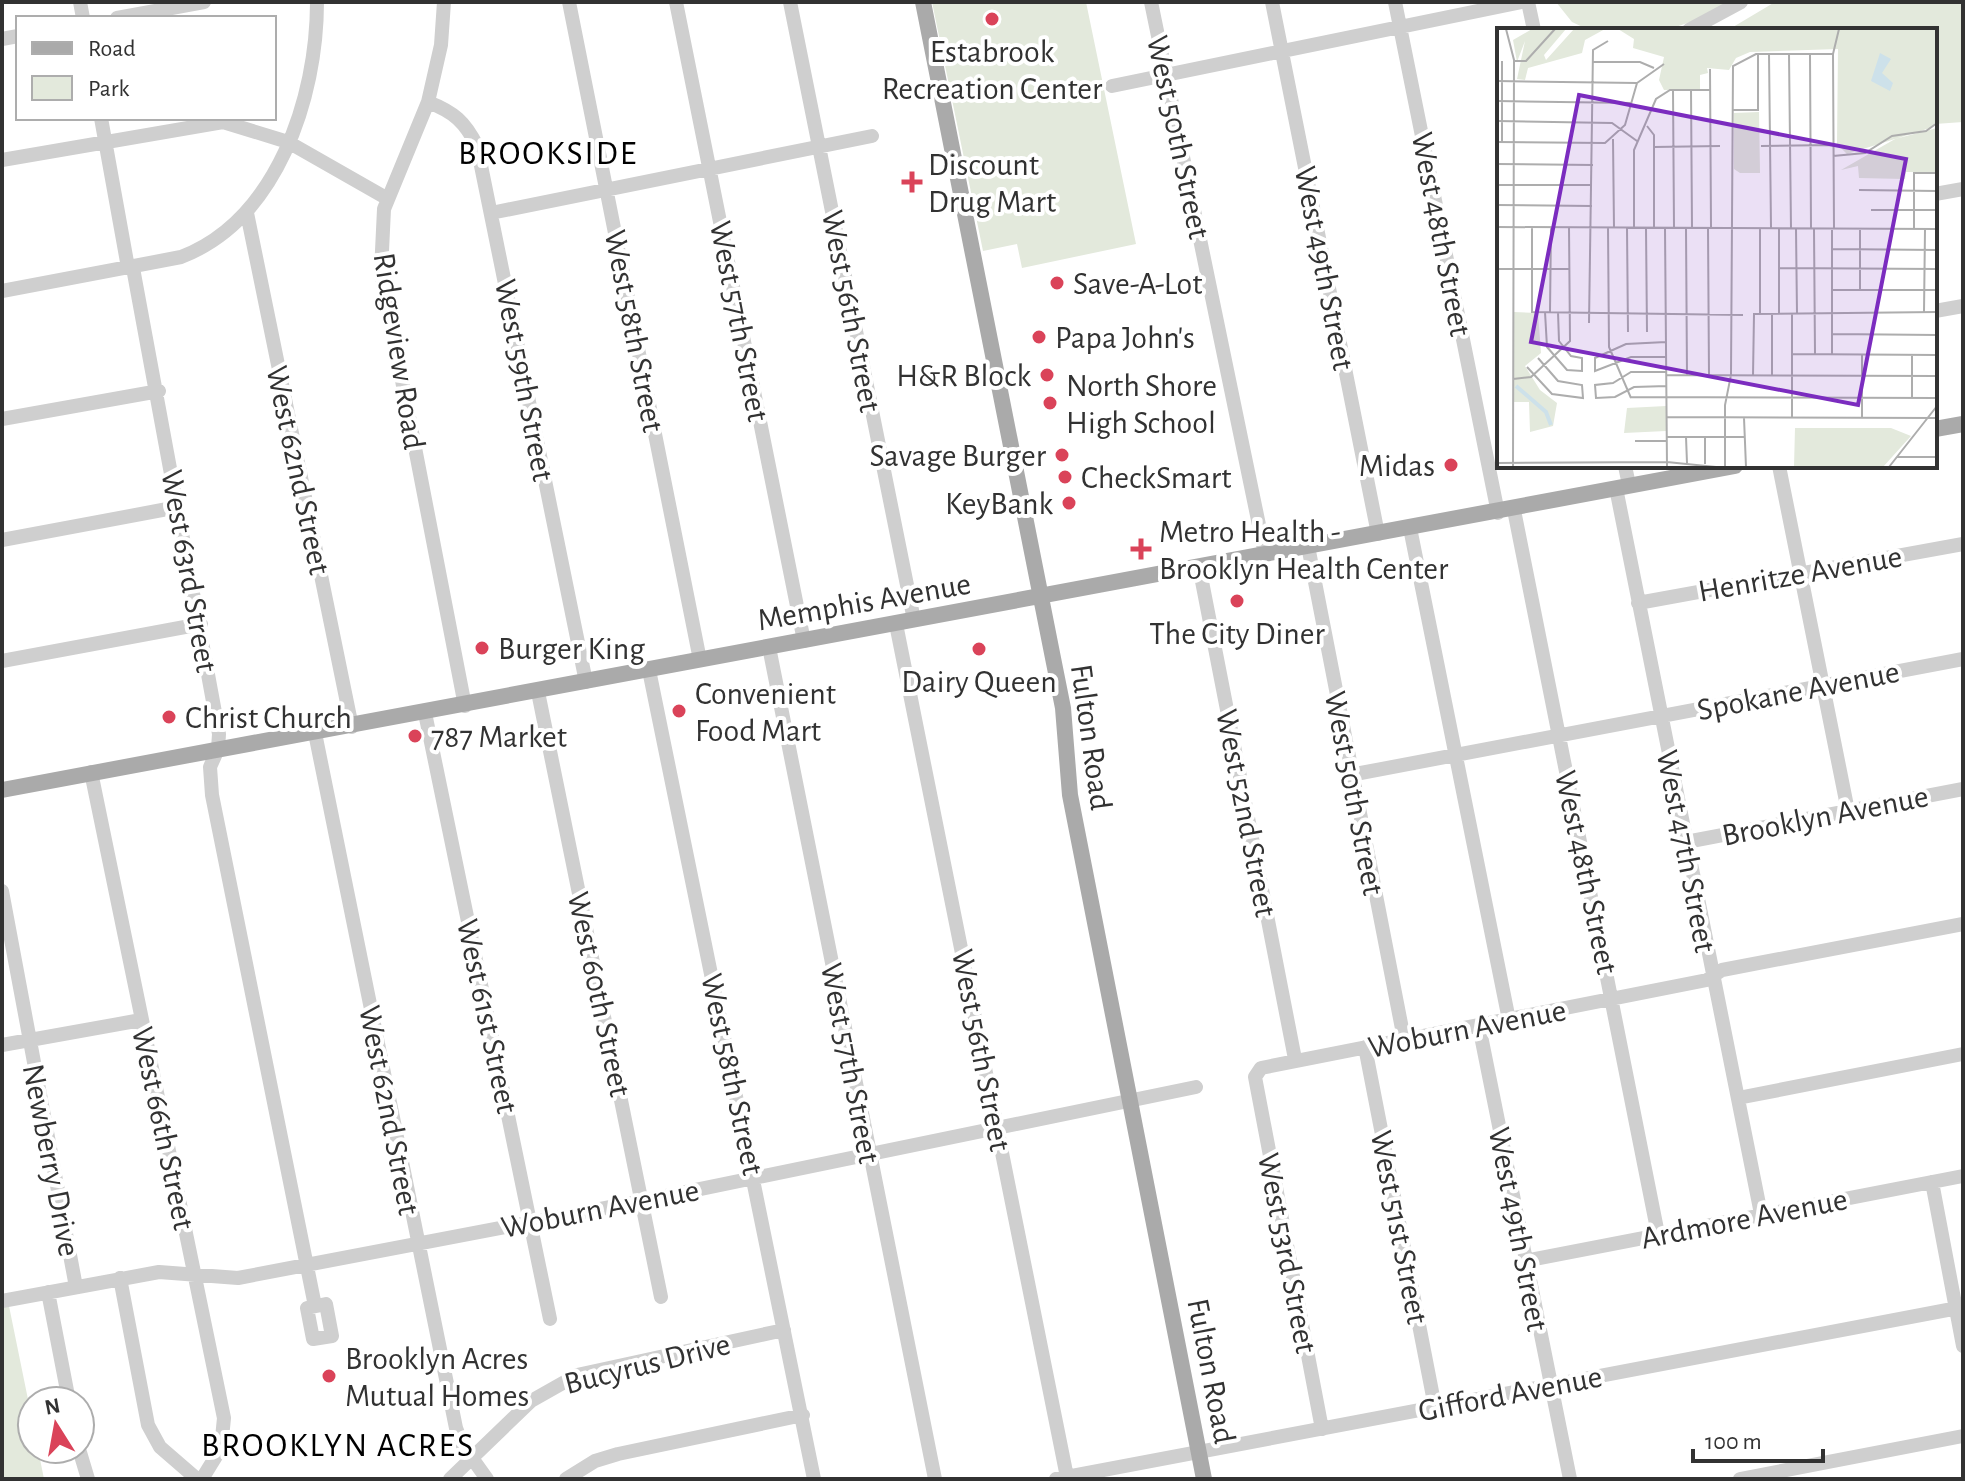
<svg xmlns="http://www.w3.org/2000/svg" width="1965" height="1481" viewBox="0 0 1965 1481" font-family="'Alegreya Sans',sans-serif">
<rect width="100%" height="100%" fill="#fff"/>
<path fill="#e3e9dc" d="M932,2H1086L1136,244L1022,268L1017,244L983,251Z
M1556,2H1729L1693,21L1667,30H1589L1572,22Z
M1775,2H1963V122L1935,124V30H1728Z
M9,1306L32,1419V1449H38L44,1479H2V1307Z"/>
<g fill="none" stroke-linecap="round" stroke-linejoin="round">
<path stroke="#cfcfcf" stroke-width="14" d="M80,2L83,18
M444,2L441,45L428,102L384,209L381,272L465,706
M569,2L700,660
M676,2L804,641
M790,2L914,620
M1151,2L1265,554
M1272,2L1378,534
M1395,2L1498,513
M1528,2L1534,30
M117,18L204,2
M1689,30L1741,2
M2,39L18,36
M1112,86L1522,2
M428,102C454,112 465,122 477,146L586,682
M101,118L127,262L133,268L219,734L218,749L210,767L212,795L315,1306
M2,160L223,122L288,142L388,199
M1935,194L1963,189
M247,213L352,727
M491,213L872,136
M2,291L181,257C277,220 317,98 317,2
M1935,311L1963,306
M2,419L159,391
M1625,466L1629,485
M1779,466L1848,811
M1616,488L1761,1214
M1514,510L1658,1234
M1410,528L1509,1020
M2,540L178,507
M1308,546L1404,1039
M1199,566L1295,1059
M1638,603L1963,544
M896,624L1067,1477
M769,647L935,1479
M2,661L201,624
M649,670L814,1479
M538,692L661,1297
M425,713L550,1319
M315,733L456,1428L462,1444L487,1479
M91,772L224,1418L221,1448L202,1479
M1350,775L1963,659
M1686,842L1963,789
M2,891L76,1287
M1479,1026L1570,1479
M2,1045L141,1020
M1365,1047L1435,1407
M1738,1098L1963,1054
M1932,1182L1963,1346
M1525,1261L1963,1176
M120,1278L148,1425L160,1447L197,1479
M48,1292L69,1401
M2,1301L159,1272L238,1278L642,1201L1196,1087
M326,1304L332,1336L313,1339L307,1308Z
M1322,1429L1255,1077L1261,1068L1707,980L1722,970L1963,924
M79,1449L88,1479
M450,1479L531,1401L577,1375L784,1330
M566,1479L595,1461L618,1454L803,1415
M1056,1479L1963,1307
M1740,1479L1963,1436"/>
<path stroke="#aaa" stroke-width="16" d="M923,2L1054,663L1063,708L1070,795L1204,1479
M1935,429L1963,424
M2,790L1735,466"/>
</g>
<g fill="#da4359" stroke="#fff" stroke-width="3">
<circle cx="992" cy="19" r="8"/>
<path d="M908 170h8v8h8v8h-8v8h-8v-8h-8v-8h8z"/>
<circle cx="1057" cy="283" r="8"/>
<circle cx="1039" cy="337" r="8"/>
<circle cx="1047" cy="375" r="8"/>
<circle cx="1050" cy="403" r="8"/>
<circle cx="1062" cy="455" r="8"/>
<circle cx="1451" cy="465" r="8"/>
<circle cx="1065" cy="477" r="8"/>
<circle cx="1069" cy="503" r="8"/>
<path d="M1137 537h8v8h8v8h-8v8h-8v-8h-8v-8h8z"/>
<circle cx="1237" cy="601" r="8"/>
<circle cx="482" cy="648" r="8"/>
<circle cx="979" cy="649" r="8"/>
<circle cx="679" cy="711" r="8"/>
<circle cx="169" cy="717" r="8"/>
<circle cx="415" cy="736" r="8"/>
<circle cx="329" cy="1376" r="8"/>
</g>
<g text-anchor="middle" stroke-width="8" stroke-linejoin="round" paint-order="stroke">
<g font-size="32" fill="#323232" stroke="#fff" text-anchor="start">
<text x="992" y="62" text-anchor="middle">Estabrook<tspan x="992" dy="37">Recreation Center</tspan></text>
<text x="928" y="175">Discount<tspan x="928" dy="37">Drug Mart</tspan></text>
<text x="1073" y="294">Save-A-Lot</text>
<text x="1055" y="348">Papa John's</text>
<text x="1031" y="386" text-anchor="end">H&amp;R Block</text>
<text x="1066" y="396">North Shore<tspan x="1066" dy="37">High School</tspan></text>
<text x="1046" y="466" text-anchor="end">Savage Burger</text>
<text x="1435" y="476" text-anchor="end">Midas</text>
<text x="1081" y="488">CheckSmart</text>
<text x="1053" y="514" text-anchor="end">KeyBank</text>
<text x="1159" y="542">Metro Health -<tspan x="1159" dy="37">Brooklyn Health Center</tspan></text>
<text x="1237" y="644" text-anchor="middle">The City Diner</text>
<text x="498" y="659">Burger King</text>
<text x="979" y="692" text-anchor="middle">Dairy Queen</text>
<text x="695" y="704">Convenient<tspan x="695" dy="37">Food Mart</tspan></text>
<text x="185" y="728">Christ Church</text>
<text x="431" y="747">787 Market</text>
<text x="345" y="1369">Brooklyn Acres<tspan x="345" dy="37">Mutual Homes</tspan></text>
</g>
<g font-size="32" fill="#323232" stroke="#fff">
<text transform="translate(1179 137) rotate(78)" y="11">West 50th Street</text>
<text transform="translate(1442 234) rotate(79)" y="11">West 48th Street</text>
<text transform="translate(1325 268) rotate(79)" y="11">West 49th Street</text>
<text transform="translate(852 311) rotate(79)" y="11">West 56th Street</text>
<text transform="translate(740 321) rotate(79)" y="11">West 57th Street</text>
<text transform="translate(635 331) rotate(79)" y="11">West 58th Street</text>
<text transform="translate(400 351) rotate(81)" y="11">Ridgeview Road</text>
<text transform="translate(525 380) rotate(79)" y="11">West 59th Street</text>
<text transform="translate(299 470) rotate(78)" y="11">West 62nd Street</text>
<text transform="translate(190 571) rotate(80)" y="11">West 63rd Street</text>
<text transform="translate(1800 573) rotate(-10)" y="11">Henritze Avenue</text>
<text transform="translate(864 601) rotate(-10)" y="11">Memphis Avenue</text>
<text transform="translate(1798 690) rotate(-11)" y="11">Spokane Avenue</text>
<text transform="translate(1092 737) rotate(82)" y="11">Fulton Road</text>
<text transform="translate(1355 793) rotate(79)" y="11">West 50th Street</text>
<text transform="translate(1247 813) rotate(79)" y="11">West 52nd Street</text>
<text transform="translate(1825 815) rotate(-11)" y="11">Brooklyn Avenue</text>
<text transform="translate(1687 851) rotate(79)" y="11">West 47th Street</text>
<text transform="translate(1587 872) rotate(78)" y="11">West 48th Street</text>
<text transform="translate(600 994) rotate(78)" y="11">West 60th Street</text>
<text transform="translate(488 1016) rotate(78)" y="11">West 61st Street</text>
<text transform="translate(1467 1028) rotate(-11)" y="11">Woburn Avenue</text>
<text transform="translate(982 1050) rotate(79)" y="11">West 56th Street</text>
<text transform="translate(851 1063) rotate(79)" y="11">West 57th Street</text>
<text transform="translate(733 1074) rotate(78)" y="11">West 58th Street</text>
<text transform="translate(390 1110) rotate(79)" y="11">West 62nd Street</text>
<text transform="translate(164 1128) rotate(78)" y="11">West 66th Street</text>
<text transform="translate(52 1160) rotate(79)" y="11">Newberry Drive</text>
<text transform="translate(600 1208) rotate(-11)" y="11">Woburn Avenue</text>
<text transform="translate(1744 1218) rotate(-11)" y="11">Ardmore Avenue</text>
<text transform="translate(1400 1227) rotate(79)" y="11">West 51st Street</text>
<text transform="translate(1519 1229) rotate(79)" y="11">West 49th Street</text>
<text transform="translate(1288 1253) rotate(79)" y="11">West 53rd Street</text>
<text transform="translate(647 1363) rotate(-14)" y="11">Bucyrus Drive</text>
<text transform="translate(1212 1371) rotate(79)" y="11">Fulton Road</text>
<text transform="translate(1510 1393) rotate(-11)" y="11">Gifford Avenue</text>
</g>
<g font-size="34" letter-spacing="2" fill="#000" stroke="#fff">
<text x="548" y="164">BROOKSIDE</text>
<text x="338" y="1456">BROOKLYN ACRES</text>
</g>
</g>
<g transform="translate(1497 28)">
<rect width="440" height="440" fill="#fff"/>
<path d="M35,1H69L47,27L49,32L77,1H108L88,12L85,25L31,40L28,52L20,51L28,13L20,34L16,12ZM121,1H440V93L433,100L350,126L340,116L341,21L253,24L239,30L232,42L210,40L211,45L203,47V61L167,62L162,52L167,29L136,20L137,11ZM262,84L263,145H243L237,141V85ZM440,100V144H409L408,151L362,150L361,138L344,142L398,111ZM17,284L41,285L44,325L28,338L43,362L60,375L56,398L33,404L32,374H17ZM169,378V403L127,405L130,380ZM298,400H394L414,408L386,439H297Z" fill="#e3e9dc"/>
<path d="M383,25L394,31L385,45L396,55L393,63L374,53Z" fill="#cde1ea"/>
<path fill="none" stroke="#cde1ea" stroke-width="4" d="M19,358L49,384L54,397"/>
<path fill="none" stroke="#adadad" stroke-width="2" d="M9,1L17,32L16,439M272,26L274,200M292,26L294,201M313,26L314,201M336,26L337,201M17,33H29L58,1M96,34H143L157,40M213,41L214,200M0,53L140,55M194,61L195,200M176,62L177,200M0,73L135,75M235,82H261V26M0,93L115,95L140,113M150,98L157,107V200M116,111L117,200M0,114L108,115L128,97L140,55L167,36M5,115V33M264,118L336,117M157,119L223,118M336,128L368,125L395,108L429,103L440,95M0,136L96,137M0,157H95M362,162L440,163M0,177L95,178M374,182H440M0,199L440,201M35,199V284L246,287M111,199L112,319L134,370M130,200L131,304M137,200V122L159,71L173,62H213M149,200L150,304M168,200L170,439M189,200L190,347M211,200L212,347M263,200V285M299,201L300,286M317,201L318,326M335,201V326M363,201V262M417,201V145H440M335,221L440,222M281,240L440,241M0,241H73M335,262H440M48,284L50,319L70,342L85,343V330L74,328L62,313L61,284M53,284L54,199M427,284L428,201M282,285V200M275,286V348M295,286V390M92,295L96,22L111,13M335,306L440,307M169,314L129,316L98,330V343L134,329H170M295,326L440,327M30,339L55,366L86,370L85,357L61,353L41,330M169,344H134L116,355L98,357L99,370L118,369L137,359L170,358M170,347L440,348M256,348L257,286L440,284M16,351L34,349L73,313L72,199M134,369L440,370M415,370V327M170,389L440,390M247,390L249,439M365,390V326M170,409H248M189,409L190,435M208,409V436M138,413H170M401,429H440M0,435L170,434L219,439M228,439V377L234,347L236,38L259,26H336L342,1M392,439L440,378"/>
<path fill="#7b2cbf" fill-opacity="0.15" stroke="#7b2cbf" stroke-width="4" d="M82,67L409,131L361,377L34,314Z"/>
<rect width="440" height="440" fill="none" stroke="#323232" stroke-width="4"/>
</g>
<rect width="1965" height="1481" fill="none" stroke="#323232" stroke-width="8"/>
<rect x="16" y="16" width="260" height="104" fill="#ffffff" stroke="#adadad" stroke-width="2"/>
<rect x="32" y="42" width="40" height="12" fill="#aaaaaa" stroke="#adadad" stroke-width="2"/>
<text x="88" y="56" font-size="24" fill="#323232">Road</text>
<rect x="32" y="76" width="40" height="24" fill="#e3e9dc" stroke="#adadad" stroke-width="2"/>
<text x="88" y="96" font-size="24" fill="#323232">Park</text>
<g transform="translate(56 1425) rotate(349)"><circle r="38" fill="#ffffff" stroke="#adadad" stroke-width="2"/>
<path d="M0-6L14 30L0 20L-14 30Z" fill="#da4359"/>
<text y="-12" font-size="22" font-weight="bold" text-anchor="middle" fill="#323232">N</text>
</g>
<path d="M1693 1449v12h130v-12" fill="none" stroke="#323232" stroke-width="4"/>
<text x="1705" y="1449" font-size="24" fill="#323232" stroke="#ffffff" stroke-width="6" paint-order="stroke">100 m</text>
</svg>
